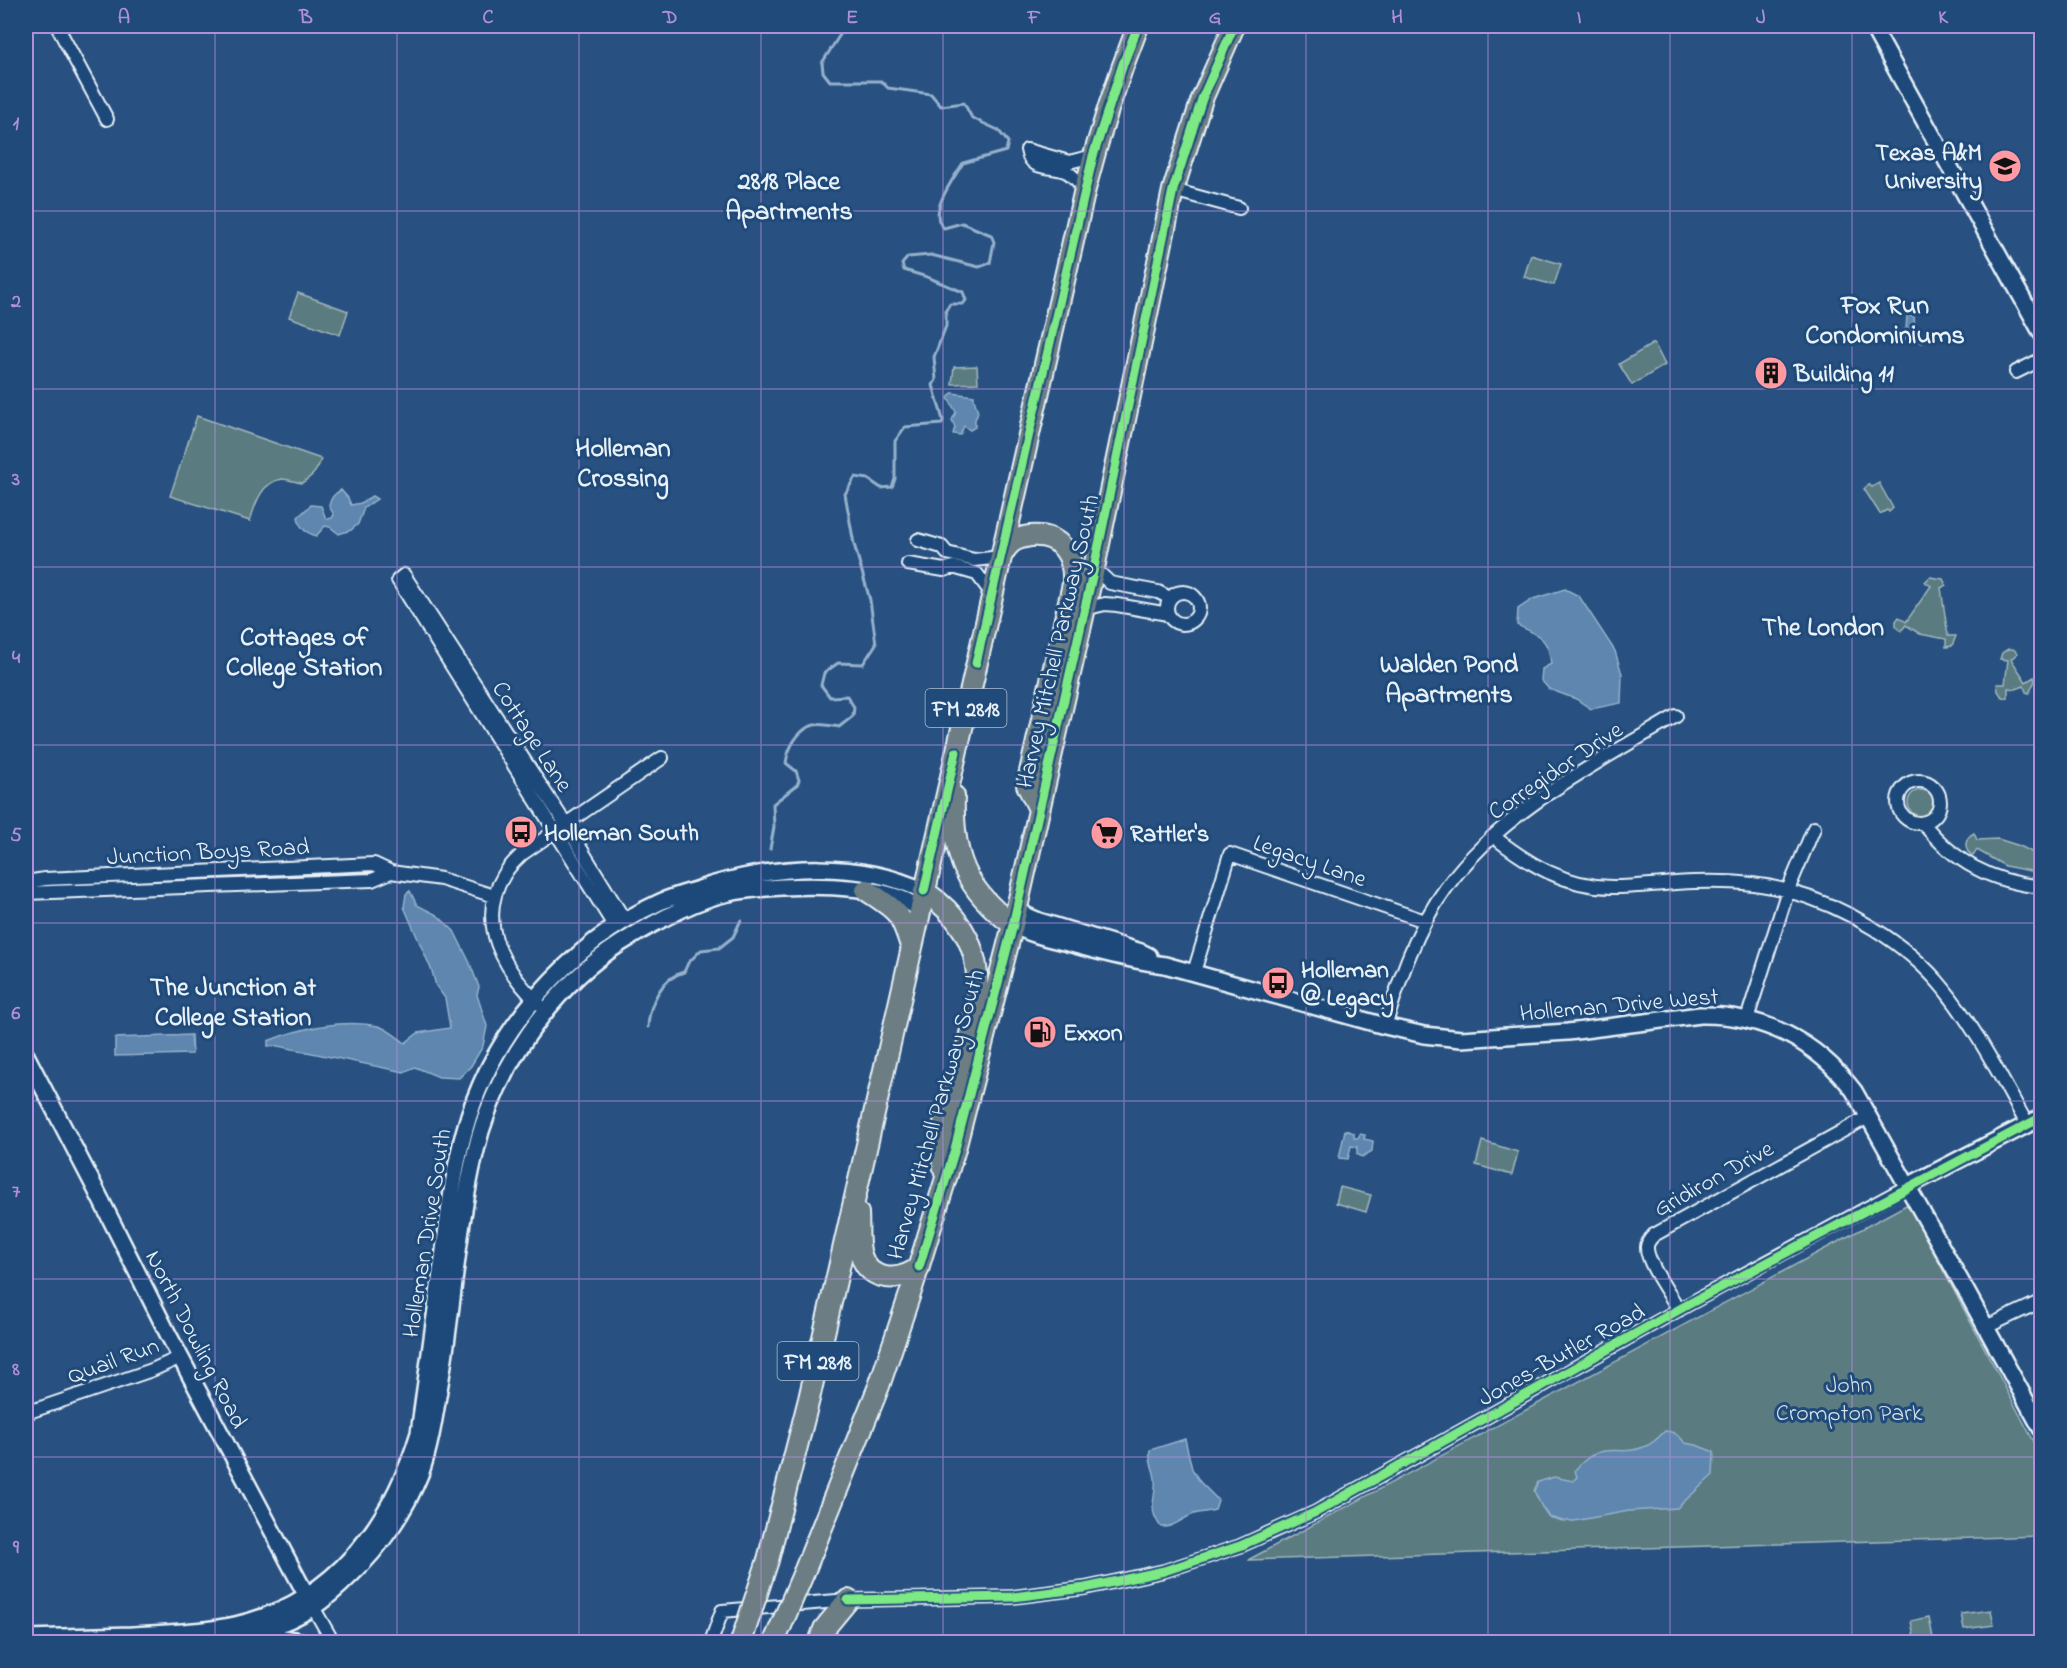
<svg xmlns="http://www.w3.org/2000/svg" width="2067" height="1668" viewBox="0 0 2067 1668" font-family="'Indie Flower',sans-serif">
<rect width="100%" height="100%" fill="#285181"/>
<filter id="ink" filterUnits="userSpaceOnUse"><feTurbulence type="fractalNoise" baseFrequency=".0167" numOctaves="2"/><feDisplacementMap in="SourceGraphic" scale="12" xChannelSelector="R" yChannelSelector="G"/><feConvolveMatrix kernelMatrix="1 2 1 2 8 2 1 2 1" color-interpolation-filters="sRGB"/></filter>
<g filter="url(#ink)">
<path fill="#5a7c81" stroke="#a1b6bc" stroke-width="1.5" d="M1531,255L1561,264L1554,285L1524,277Z
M298,293L348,311L340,335L289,317Z
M1654,343L1665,365L1632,385L1619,364Z
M977,366L978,383L952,384L954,367Z
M197,416L321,459C317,472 312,476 302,483C296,482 287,479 282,479C261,482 255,505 250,521L170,496Z
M1879,483L1893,508L1889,512L1887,510L1880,514L1864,489L1869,485L1872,487Z
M1930,577L1943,579L1946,585L1941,588L1948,636H1956L1952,646L1946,647V639L1920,634L1906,625L1901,631L1896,626V621L1899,617L1906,622L1931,586L1925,582Z
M2008,649H2013L2018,653L2011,659L2026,682L2034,677L2035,681L2029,693L2026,692L2024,686L2016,689L2008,688V698L2002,697L1998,691L1997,684H2005L2008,660L2000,659L2002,653Z
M1908 803a13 13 0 1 1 26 0a13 13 0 1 1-26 0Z
M1974,833L1977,840L1998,839L2020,846L2030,851L2041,862V880H2036V872L2005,866L1977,850L1973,856C1963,850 1964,838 1974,833Z
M1482,1141L1518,1152L1512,1175L1476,1165Z
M1340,1187L1371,1195L1366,1212L1336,1203Z
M1908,1204L2041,1455V1536L1248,1560Z
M1991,1610L1994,1625L1964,1629L1961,1614Z
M1929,1617L1933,1638L1915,1642L1911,1621Z"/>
<path fill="#5e86af" stroke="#95b1cc" stroke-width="1.5" d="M1907,316H1914L1915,329L1926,336L1922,343L1911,336L1905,339L1903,344L1893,341L1896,331L1901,332L1906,329Z
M952,393L974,396C973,405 982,410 975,419V427L970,430L964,426L960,435L953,434L955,427L952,420L956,412L948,398Z
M341,490L348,498L351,505L361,503L372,496L377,499L364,508L358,524L351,530L339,534L330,527L325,526L316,536C305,532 300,529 298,517L311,505L321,506L326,519L332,518L334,515L329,506C331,497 334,494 341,490Z
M1565,589L1579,596L1615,651L1622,674L1621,703L1591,709L1576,699L1549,689L1541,680L1542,669L1551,664C1549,638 1539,635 1517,625L1518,609L1533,599Z
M410,891L417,905L437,915L454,931L469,961L479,987L477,995L487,1026L483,1046L471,1066L459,1078L439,1077L415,1067L404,1072L278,1046H268V1041C299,1028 345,1019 378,1026C387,1028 397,1037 405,1043L418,1033L450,1028L445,998L436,986L432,971L404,907L406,894Z
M191,1035L192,1054L115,1056V1038Z
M1345,1130L1354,1133V1138H1358L1360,1134L1365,1135L1364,1139L1373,1141L1372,1151L1362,1157L1357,1154V1147L1351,1146L1348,1159L1339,1158Z
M1665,1431C1673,1431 1680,1436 1685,1443L1696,1445L1714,1452L1713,1475L1677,1508L1629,1511L1574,1521H1563L1549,1517L1542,1507L1534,1491L1538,1482L1554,1477L1573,1481L1577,1477L1575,1470C1603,1437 1618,1459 1646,1446C1654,1443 1659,1437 1665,1431Z
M1185,1439L1192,1469L1200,1482L1218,1500L1215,1510C1208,1512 1201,1512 1194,1514C1182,1518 1174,1528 1161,1527C1146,1507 1157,1499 1155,1479C1154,1467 1148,1463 1150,1450Z"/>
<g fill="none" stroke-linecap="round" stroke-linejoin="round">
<path stroke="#95b1cc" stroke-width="3" d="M770,849L774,827L773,804L797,785L799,780L796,771L786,763C788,748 798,729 814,725C821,723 832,726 839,727L853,716L854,707L847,696L830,697L821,685L824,673L838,663L863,664L876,644L870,600L854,544L845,494L855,477L868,479L881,488L892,487L895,479V441L905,427L942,424L943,420L933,385L936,380L934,357L946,326V310L950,304H963L966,300L963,292L927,277L904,270L902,264L908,257L931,255L979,267L990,263L994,242L991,235L962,223L944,228C926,214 954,178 963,163L1006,151L1008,142L998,130L972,118L964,103L941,106L931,94L888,88L881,81H830L823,72L822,63L841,33L853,26
M648,1027C649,1005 661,978 684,972L688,963L701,950L719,948L733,937L741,920"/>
<g stroke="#e8f1f8" stroke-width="16">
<path id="minor" d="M57,26L107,119
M1085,189C1080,184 1073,175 1067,172C1052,164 1031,173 1027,150L1069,162L1093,156
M1173,190L1239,208
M2016,372L2042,359
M918,540L942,547L947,553L974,560L1001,557
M908,564L944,570L953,567L977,574L992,594
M1094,568L1110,583L1158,592L1170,598
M1167 608a16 16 0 1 1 32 0a16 16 0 1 1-32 0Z
M1084,609L1105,604L1117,605L1168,614
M1898 802a21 21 0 1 1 42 0a21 21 0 1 1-42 0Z
M1923,823C1954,862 1991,882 2042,887
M1493,836C1528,864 1566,887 1612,887C1639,887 1666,883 1694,882C1725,881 1758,882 1788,891C1845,906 1907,943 1944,989C1977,1030 2001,1078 2027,1124
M26,882L45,879L374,864L391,872L441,879L494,896
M26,893L372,880L391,872
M615,927L398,580L404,575L565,823L625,921
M1194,972L1230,854L1425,921
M539,1004C504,970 475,922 504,875C508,867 516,860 522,854L662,758
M1747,1019L1788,890L1814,828
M1385,1026C1400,978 1416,929 1446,888C1500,812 1597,763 1676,716
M1679,1310C1671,1296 1646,1262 1647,1247C1647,1242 1651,1238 1654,1235L1868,1117
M1986,1327L2042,1301
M26,1413L152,1370L181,1357
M313,1607L333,1642
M711,1642L722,1611L848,1600L1013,1597L1085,1588L1164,1571L1240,1546L1316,1512L1689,1304L1908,1186"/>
</g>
<g stroke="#e8f1f8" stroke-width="20">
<path id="tertiary" d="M1872,26L2042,334
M1017,908L1027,916L1039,921L1141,952L1149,956
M1013,925C1034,936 1057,940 1079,946C1108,954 1135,961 1165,965L1385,1026L1424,1035L1461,1039L1568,1032L1700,1015C1763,1014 1816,1041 1854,1091L1965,1289L2042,1430
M26,1055L94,1186L168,1334L310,1602
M1908,1186L2042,1117
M26,1638C61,1637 96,1636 131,1635C166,1633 201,1632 235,1625C334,1603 391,1525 419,1433C427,1375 435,1316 443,1258C449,1214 453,1171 465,1129C491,1033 569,943 660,902C676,895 694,891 711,885C778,865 860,860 924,891
M248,1639L284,1638L305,1642
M208,1642C244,1637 284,1626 315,1606C328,1597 340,1586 351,1575C381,1547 406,1510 421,1472C431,1444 435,1413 440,1384C453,1308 457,1230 475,1154C493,1073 550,988 621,943C650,925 696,899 729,893C746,889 764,888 782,887C815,885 898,885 920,911"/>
</g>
<g stroke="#e8f1f8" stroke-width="24">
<path id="trunk" d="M1001,557C1003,553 1006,548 1009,545C1014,539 1023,537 1030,536C1061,533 1075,556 1073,584L1027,785L1039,809
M954,796C952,856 965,889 1013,925
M866,890C898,912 899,909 911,946
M924,891C1008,948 973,1021 951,1101C947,1114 941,1129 940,1141C940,1151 943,1163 945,1173
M858,1213C859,1226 857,1242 861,1255C869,1283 901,1282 919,1267
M768,1560L809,1399L1085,189C1099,134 1117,79 1138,26
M804,1572L879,1386L912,1288L955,1149L1013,925L1094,568L1173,190L1202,99L1234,26
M819,1642L824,1629L848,1600"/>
</g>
<use href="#minor" stroke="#1f4a7a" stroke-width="12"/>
<use href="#tertiary" stroke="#1f4a7a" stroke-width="15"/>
<use href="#trunk" stroke="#6c7e84" stroke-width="20"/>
<g stroke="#e8f1f8" stroke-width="24" stroke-linecap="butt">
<path id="trunk-bridge" d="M741,1642L768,1560
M774,1642L804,1572"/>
</g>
<use href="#trunk-bridge" stroke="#6c7e84" stroke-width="20"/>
<g stroke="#1f4a7a" stroke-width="13">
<path id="cycleway" d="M976,663L1093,156L1123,64L1138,26
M924,891L956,752
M919,1267L955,1149L1013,925L1094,568L1173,190L1202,99L1234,26
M848,1600L1013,1597L1085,1588L1164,1571L1240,1546L1316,1512L1689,1304L2042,1117"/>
</g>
<use href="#cycleway" stroke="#7ce984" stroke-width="9"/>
</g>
</g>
<path fill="none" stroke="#b28edc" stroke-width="1.5" stroke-opacity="0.55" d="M215,26V1642M397,26V1642M579,26V1642M761,26V1642M943,26V1642M1124,26V1642M1306,26V1642M1488,26V1642M1670,26V1642M1852,26V1642M26,211H2042M26,389H2042M26,567H2042M26,745H2042M26,923H2042M26,1101H2042M26,1279H2042M26,1457H2042"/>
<defs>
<g id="university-disc" transform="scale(1.725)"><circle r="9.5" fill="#ff9aa2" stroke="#1f4a7a"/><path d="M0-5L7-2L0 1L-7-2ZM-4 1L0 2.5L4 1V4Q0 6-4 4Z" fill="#111"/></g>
<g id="building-disc" transform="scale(1.725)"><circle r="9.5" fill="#ff9aa2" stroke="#1f4a7a"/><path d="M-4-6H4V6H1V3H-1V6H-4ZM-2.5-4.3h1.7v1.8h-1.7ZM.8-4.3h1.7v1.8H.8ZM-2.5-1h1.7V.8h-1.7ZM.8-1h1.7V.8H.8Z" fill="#111"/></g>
<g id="bus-disc" transform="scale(1.725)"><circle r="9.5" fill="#ff9aa2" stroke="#1f4a7a"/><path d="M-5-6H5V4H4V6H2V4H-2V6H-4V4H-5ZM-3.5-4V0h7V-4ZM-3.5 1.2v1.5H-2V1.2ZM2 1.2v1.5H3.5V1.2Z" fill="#111"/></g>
<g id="supermarket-disc" transform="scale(1.725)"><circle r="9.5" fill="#ff9aa2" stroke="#1f4a7a"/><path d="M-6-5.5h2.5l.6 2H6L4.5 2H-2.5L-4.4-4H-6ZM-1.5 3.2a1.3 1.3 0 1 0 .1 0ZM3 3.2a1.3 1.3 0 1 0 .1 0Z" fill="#111"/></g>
<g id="fuel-disc" transform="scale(1.725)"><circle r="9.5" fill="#ff9aa2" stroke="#1f4a7a"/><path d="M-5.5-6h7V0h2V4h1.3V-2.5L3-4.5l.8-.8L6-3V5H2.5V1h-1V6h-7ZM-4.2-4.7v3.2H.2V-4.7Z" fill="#111"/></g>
</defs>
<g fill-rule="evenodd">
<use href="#university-disc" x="2005" y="166"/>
<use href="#building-disc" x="1771" y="373"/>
<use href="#bus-disc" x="521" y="832"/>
<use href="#supermarket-disc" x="1107" y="833"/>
<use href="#bus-disc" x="1278" y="983"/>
<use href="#fuel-disc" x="1040" y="1032"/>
</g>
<g text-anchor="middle" stroke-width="6" stroke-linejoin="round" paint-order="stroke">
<g fill="#1f4a7a" stroke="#acbfd2" stroke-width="1.5">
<rect x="925.5" y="689" width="81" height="38" rx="4.5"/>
<rect x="777.5" y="1342" width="81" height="38" rx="4.5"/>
</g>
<g font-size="22" font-weight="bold" fill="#e8f1f8">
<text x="966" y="716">FM 2818</text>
<text x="818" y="1369">FM 2818</text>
</g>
<g font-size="24" font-weight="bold" fill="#e8f1f8" stroke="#1f4a7a" text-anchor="start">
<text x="1982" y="160" text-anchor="end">Texas A&amp;M<tspan x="1982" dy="28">University</tspan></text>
<text x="1794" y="381">Building 11</text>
<text x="544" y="840">Holleman South</text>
<text x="1130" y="841">Rattler's</text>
<text x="1301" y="977">Holleman<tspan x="1301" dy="28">@ Legacy</tspan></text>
<text x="1063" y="1040">Exxon</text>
</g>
<g font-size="24" fill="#e8f1f8" stroke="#1f4a7a">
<text transform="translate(1057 641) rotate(-77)" y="8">Harvey Mitchell Parkway South</text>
<text transform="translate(533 736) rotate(57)" y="8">Cottage Lane</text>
<text transform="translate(1555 770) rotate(-34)" y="8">Corregidor Drive</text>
<text transform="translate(208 851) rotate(-3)" y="8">Junction Boys Road</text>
<text transform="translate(1310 860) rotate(19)" y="8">Legacy Lane</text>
<text transform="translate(1619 1004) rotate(-5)" y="8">Holleman Drive West</text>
<text transform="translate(935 1114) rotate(-74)" y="8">Harvey Mitchell Parkway South</text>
<text transform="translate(1713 1178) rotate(-29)" y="8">Gridiron Drive</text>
<text transform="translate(426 1233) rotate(-81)" y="8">Holleman Drive South</text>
<text transform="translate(197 1339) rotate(63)" y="8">North Dowling Road</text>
<text transform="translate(1561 1354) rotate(-29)" y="8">Jones-Butler Road</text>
<text transform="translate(113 1360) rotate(-20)" y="8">Quail Run</text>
</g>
<g font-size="24" fill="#d3dfe6" stroke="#1f4a7a">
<text x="1849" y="1392">John<tspan x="1849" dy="28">Crompton Park</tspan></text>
</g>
<g font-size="26" font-weight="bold" fill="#e8f1f8" stroke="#1f4a7a">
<text x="789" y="189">2818 Place<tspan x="789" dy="30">Apartments</tspan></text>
<text x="1885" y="313">Fox Run<tspan x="1885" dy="30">Condominiums</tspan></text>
<text x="623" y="456">Holleman<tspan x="623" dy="30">Crossing</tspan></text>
<text x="1823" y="635">The London</text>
<text x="304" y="645">Cottages of<tspan x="304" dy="30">College Station</tspan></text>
<text x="1449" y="672">Walden Pond<tspan x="1449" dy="30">Apartments</tspan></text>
<text x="233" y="995">The Junction at<tspan x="233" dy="30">College Station</tspan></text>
</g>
</g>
<rect width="2067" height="1668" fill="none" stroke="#1f4a7a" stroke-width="66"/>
<rect x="33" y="33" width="2001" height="1602" fill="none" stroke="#b28edc" stroke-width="2"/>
<g font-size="20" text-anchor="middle" font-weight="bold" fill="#b28edc">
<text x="124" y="23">A</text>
<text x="306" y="23">B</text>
<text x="488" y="23">C</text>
<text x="670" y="23">D</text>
<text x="852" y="23">E</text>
<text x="1034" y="23">F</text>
<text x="1215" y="23">G</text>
<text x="1397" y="23">H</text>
<text x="1579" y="23">I</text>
<text x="1761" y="23">J</text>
<text x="1943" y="23">K</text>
<text x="16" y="129">1</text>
<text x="16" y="307">2</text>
<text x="16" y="485">3</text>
<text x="16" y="663">4</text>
<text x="16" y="841">5</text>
<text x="16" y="1019">6</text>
<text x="16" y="1197">7</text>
<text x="16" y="1375">8</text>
<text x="16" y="1553">9</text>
</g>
</svg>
